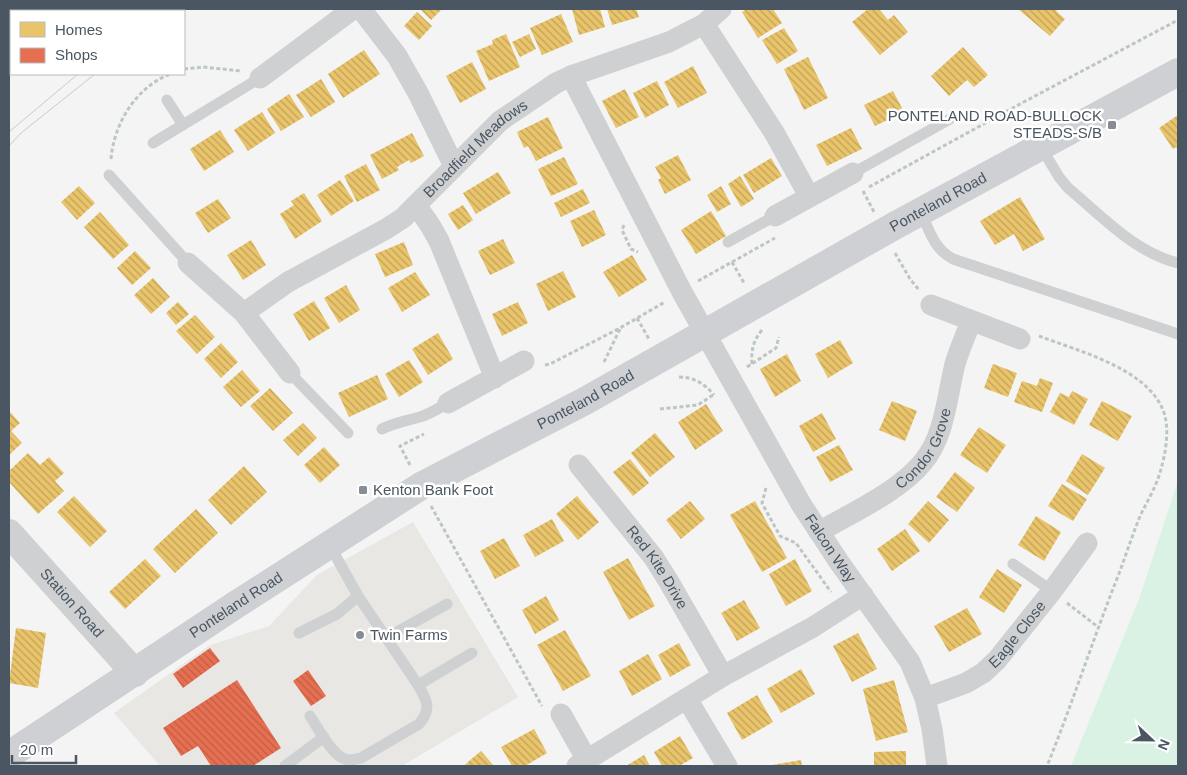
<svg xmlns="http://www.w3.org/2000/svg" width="1187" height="775" viewBox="0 0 1187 775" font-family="Helvetica,sans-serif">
<defs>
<pattern id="homes-back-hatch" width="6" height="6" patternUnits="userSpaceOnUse" patternTransform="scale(1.25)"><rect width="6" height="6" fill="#e9c46a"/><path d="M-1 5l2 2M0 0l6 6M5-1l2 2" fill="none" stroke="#bfa25b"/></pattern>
<pattern id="shops-back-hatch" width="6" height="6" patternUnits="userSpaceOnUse" patternTransform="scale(1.25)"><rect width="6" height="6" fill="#e76f51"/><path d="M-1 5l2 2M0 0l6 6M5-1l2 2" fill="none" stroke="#bd5e47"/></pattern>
</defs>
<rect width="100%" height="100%" fill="#f4f4f4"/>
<path fill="#e8e7e3" d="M413,522L518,697L402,766H160L114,713L210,645L269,626L317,575Z"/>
<path fill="#d9f2e3" d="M1178,481V766H1071L1139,599Z"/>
<path fill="url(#homes-back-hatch)" d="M420,9H442L431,20Z
M572,9H600L605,27L579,35Z
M607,9H636L639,17L612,25Z
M747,9H773L782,23L758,38L742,12Z
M868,9H879L888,20L894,15L908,32L880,55L852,22Z
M1018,9H1058L1056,11L1065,19L1050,36Z
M417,12L432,26L419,40L404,26Z
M561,14L573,42L542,55L530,28Z
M784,28L798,51L777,64L762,40Z
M506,34L520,67L489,81L476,51L493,44L492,40Z
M529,34L536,49L520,57L512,42Z
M963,47L988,75L974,87L967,80L949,96L931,76Z
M364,50L380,74L343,98L328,74Z
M808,57L828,98L804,110L784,69Z
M472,62L486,89L460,103L446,76Z
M693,66L707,93L678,108L664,82Z
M321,79L335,102L311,117L296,95Z
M657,81L669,105L645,118L633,93Z
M625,89L639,117L616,128L602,101Z
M893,91L904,112L875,126L864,105Z
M289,94L304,117L281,131L267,109Z
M262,112L275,133L248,151L234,130Z
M1178,115V150L1176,147L1173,149L1159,128Z
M548,117L563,148L536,161L528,146L524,148L517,132Z
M851,128L862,149L827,166L816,145Z
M220,130L234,152L204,171L190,149Z
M412,133L424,156L411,163L409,160L397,167L399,170L382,179L370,155Z
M678,155L691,180L665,194L658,180L661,178L655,167Z
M564,157L578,184L551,196L538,169Z
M771,158L782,176L754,193L743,175Z
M366,164L380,190L357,202L344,176Z
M498,172L511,193L476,214L463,193Z
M740,176L754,199L741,207L728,184Z
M340,180L354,201L331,216L317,195Z
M79,186L95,203L77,220L61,202Z
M721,186L731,204L717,212L707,195Z
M583,189L590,203L561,217L554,203Z
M304,193L322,221L295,239L280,214L294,205L291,201Z
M1020,197L1045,239L1023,251L1014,234L995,245L980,221Z
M218,199L231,218L208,233L195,213Z
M463,205L473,220L458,230L448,214Z
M594,210L606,235L582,247L570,221Z
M711,211L726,236L696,254L681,230Z
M100,212L129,245L113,259L84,227Z
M503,239L515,263L490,275L478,251Z
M251,240L266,265L243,280L227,255Z
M404,242L413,265L385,277L375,254Z
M135,251L151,268L132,285L117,268Z
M632,255L647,280L619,297L603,272Z
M563,271L576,297L548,311L536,284Z
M415,272L430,295L402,312L388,288Z
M153,278L170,297L151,314L134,295Z
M346,285L360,310L339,323L324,298Z
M314,301L330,328L309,341L293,314Z
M178,302L189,314L176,325L166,313Z
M518,302L528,323L502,336L492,314Z
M195,315L215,337L197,354L176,331Z
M438,333L453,359L428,375L412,349Z
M840,340L853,363L828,378L815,354Z
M221,343L238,362L221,378L204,359Z
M787,354L801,381L775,397L760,369Z
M409,360L423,382L399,397L385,374Z
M993,364L1017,373L1008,397L984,388Z
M242,370L260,391L241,407L223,387Z
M377,375L388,399L349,417L338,393Z
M1040,378L1053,383L1042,412L1014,402L1022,381L1037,386Z
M270,388L293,413L273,431L250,406Z
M1072,391L1088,399L1074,425L1050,412L1060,393L1069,397Z
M892,401L917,411L905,441L879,430Z
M1102,401L1132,416L1118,441L1089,425Z
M706,404L723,431L695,450L678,422Z
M9,411L20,423L11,431L22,443L9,455Z
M822,413L836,439L813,452L799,426Z
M303,423L317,438L298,456L283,440Z
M979,427L1006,445L987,473L960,455Z
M655,433L675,457L650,477L631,453Z
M839,445L853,470L830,482L816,457Z
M324,447L340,465L320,483L304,465Z
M28,453L40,465L49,457L64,473L55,481L64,491L38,514L9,482V471Z
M1082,454L1105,468L1088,495L1066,481Z
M630,459L649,483L633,496L613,472Z
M244,466L267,492L231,525L208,500Z
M955,472L975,488L957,512L936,497Z
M1062,484L1087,499L1073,521L1048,506Z
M74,496L107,531L90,547L57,512Z
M577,496L599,522L578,540L556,514Z
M690,501L705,519L681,539L666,520Z
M755,501L787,558L762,572L730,515Z
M928,501L949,520L929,543L908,524Z
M196,509L218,533L175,573L153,549Z
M1036,516L1061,532L1044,561L1018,545Z
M552,519L564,541L535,557L523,535Z
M905,529L920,551L892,571L877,549Z
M504,538L520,566L495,579L480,551Z
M628,558L655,606L629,620L603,572Z
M145,559L161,576L125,609L109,592Z
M795,559L812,591L786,606L769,574Z
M997,569L1022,585L1004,613L979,597Z
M546,596L559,620L535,634L522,610Z
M744,600L760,628L737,641L721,613Z
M967,608L982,634L949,652L934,626Z
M16,628L46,633L38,688L9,683Z
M565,630L591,676L563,691L537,645Z
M858,633L877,669L852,682L833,646Z
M679,643L691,665L670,677L658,655Z
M648,654L662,679L632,696L619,671Z
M801,669L815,694L781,713L767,689Z
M894,680L908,732L876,741L863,689Z
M757,695L773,722L742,740L727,713Z
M534,729L547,753L525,766H512L501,747Z
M680,736L693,758L679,766H662L654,752Z
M481,751L494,766H464L469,761Z
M906,751V766H874V752Z
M644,755L650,766H626Z
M801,760L802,766H772V765Z"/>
<path fill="url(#shops-back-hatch)" d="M210,648L220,661L183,688L173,674Z
M308,670L326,696L311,706L293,681Z
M237,680L281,748L253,766H211L198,746L181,756L163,728Z"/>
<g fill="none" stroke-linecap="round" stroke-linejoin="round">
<path stroke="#bcc7c4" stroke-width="3" stroke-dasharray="4 2.5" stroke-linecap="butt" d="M184,69L203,67L241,71
M111,159C114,124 135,88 170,74
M869,187L1020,104L1178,20
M863,191L874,212
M624,225L622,230L631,249L638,252
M895,253L910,279L919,290
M732,262L744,283
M698,281L775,238
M637,318L649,339
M1039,336C1078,351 1146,368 1163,410C1170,427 1166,452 1161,469C1157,485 1148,500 1141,514C1133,533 1127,552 1120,571C1094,636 1073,702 1047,766
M604,362L620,329
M752,364C751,350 753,341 762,330
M545,365L550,364L620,328L665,302
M747,367L776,348L779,337
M679,377C694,377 705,384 714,395
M660,409L698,405L713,395
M410,465L400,446L424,434
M766,488L762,503L780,536L796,543L831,592
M431,506L542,706
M1067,603L1098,627"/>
<path stroke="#ced0d2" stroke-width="11" d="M167,100L183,125
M153,143L260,78
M1041,147L1059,177L1068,188C1102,216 1134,252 1178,263
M853,173L950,119
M109,175L188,263
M921,212C929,230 934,249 953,259L1178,334
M728,242L775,216
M290,373L348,433
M382,429C394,423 406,421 420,417C430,414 439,408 448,403
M1013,564L1052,591
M299,633L337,614L358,596
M386,638L447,604
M418,685L472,653
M310,716C318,728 332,755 345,759C351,761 356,759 361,758L419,724C432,709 427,700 418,685L358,596L329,544
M285,766L324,737"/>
<g stroke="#ced0d2" stroke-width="21">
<path d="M361,9L397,56L418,93L454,166"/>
<path d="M704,24L775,134L809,196"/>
<path id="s1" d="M571,76L682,292L801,504L839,562L910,662L925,698L932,729L937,766"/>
<path d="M260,78L353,9"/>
<path d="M416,205L430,225L439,241L495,378"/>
<path d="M775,216L853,173"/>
<path d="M188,263L244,313L290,373"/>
<path d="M931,305L1020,339"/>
<path id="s2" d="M244,313L288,282L386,229L403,218L500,121L556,83L571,76L669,42L704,24L721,9"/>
<path d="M448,403L524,361"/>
<path id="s3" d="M579,465L654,558L669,582L723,676"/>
<path id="s4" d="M819,532C851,513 900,491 923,462C945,436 947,396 955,364C959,350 966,335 971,321"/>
<path id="s5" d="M925,698L966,683L983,673L997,660L1052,591L1087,543"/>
<path d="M687,699L727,766"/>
<path d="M561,714L587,760"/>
<path d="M577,766L723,676L813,627L863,595"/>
</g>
<path stroke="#ced0d2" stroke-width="28" id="s6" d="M9,533L135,673"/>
<path stroke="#ced0d4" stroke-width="28" id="s7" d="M9,755L237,604L421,486L585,401L896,225L1178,72"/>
<path stroke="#c9cacc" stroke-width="1" d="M160,11L164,9
M178,11L182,9
M9,132L78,74
M9,146L21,133L95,74"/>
</g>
<g fill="#868d94" stroke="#fff" stroke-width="2">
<rect x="1107" y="120" width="10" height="10" rx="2.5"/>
<rect x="358" y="485" width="10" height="10" rx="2.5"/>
<circle cx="360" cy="635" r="5"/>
</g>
<g text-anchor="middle" stroke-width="5" stroke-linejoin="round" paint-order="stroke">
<g font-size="15" fill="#4a5661" stroke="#fff" text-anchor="start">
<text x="1102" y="121" text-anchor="end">PONTELAND ROAD-BULLOCK<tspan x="1102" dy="17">STEADS-S/B</tspan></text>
<text x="373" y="495">Kenton Bank Foot</text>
<text x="370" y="640">Twin Farms</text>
</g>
<g font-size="15" fill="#4a5661" stroke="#fff">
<text dy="5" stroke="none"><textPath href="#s2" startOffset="286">Broadfield Meadows</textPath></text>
<text dy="5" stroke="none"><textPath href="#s7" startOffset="1082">Ponteland Road</textPath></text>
<text dy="5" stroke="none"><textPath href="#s7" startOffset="678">Ponteland Road</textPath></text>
<text dy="5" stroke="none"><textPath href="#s4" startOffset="138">Condor Grove</textPath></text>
<text dy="5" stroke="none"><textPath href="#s1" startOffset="539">Falcon Way</textPath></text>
<text dy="5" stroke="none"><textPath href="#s3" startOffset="129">Red Kite Drive</textPath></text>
<text dy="5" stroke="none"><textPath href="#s6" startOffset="94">Station Road</textPath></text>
<text dy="5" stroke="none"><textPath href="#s7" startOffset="272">Ponteland Road</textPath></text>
<text dy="5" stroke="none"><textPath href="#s5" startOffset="115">Eagle Close</textPath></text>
</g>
</g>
<rect width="1187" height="775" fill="none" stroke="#4a5661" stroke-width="20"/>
<rect x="10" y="10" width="175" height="65" fill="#ffffff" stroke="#b7bbc0"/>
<rect x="20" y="22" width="25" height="15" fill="#e9c46a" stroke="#b7bbc0"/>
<text x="55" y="35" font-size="15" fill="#4a5661">Homes</text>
<rect x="20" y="48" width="25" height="15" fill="#e76f51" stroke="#b7bbc0"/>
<text x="55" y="60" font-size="15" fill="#4a5661">Shops</text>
<g transform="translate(1152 740) rotate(112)" stroke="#ffffff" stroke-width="4" paint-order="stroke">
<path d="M0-4L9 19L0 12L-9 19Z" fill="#4a5661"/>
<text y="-8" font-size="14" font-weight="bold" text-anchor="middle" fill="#4a5661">N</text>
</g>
<path d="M12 755v8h64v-8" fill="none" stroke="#4a5661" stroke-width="2.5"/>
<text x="20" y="755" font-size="15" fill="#4a5661" stroke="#ffffff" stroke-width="4" paint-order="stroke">20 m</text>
</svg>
